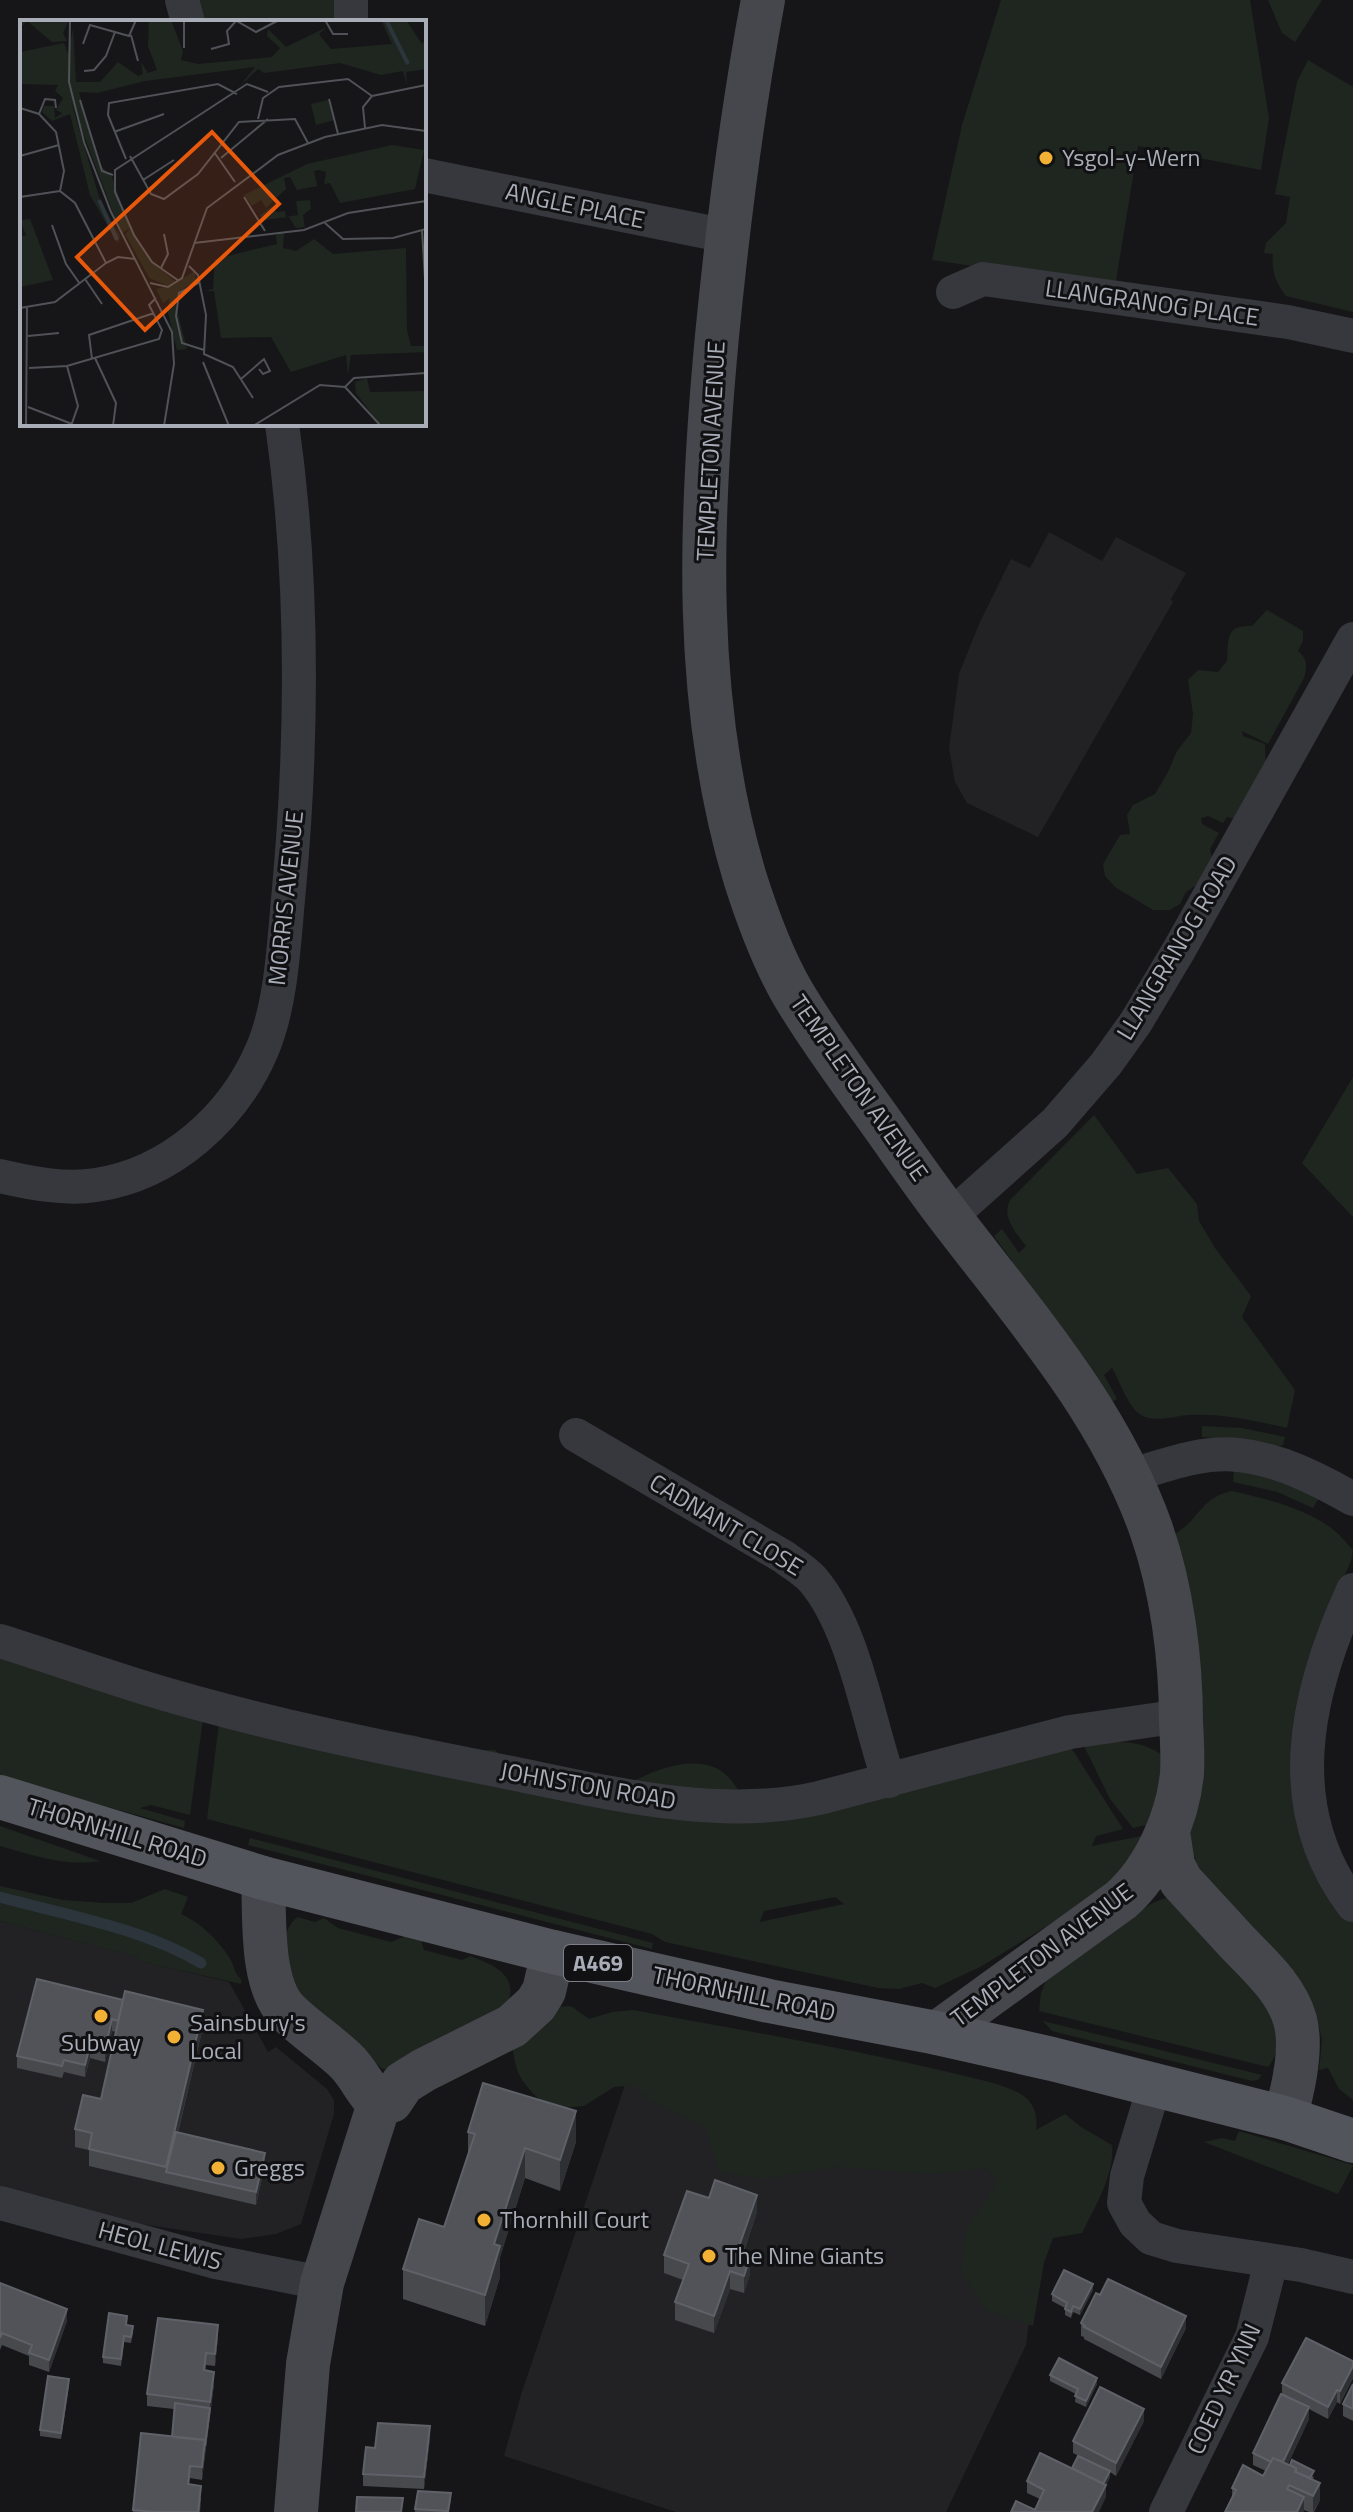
<svg xmlns="http://www.w3.org/2000/svg" width="1353" height="2512" viewBox="0 0 1353 2512" font-family="'Titillium Web',sans-serif">
<rect width="100%" height="100%" fill="#161618"/>
<path fill="#222225" d="M1049,532L1102,561L1116,537L1186,573L1171,599L1173,602L1038,837L967,803L955,782L949,748L959,674L979,624L1011,559L1030,568Z
M0,1921L139,1957L140,1961L229,1982L268,2052L276,2047L327,2089L334,2100V2114L301,2224L276,2234L241,2239L134,2223L82,2212L0,2186Z
M638,2046L1028,2154L1040,2242L1026,2345L946,2512H676L504,2456L521,2395Z"/>
<path fill="#1e261f" fill-rule="evenodd" d="M196,0H341V22H202Z
M1001,0H1250L1269,118L1261,170L1138,146L1115,287L932,260L962,125Z
M1268,0H1322L1295,42L1282,33Z
M1308,60L1353,87V312L1286,296C1276,282 1271,272 1273,254L1264,253L1266,243L1286,223L1290,197L1275,194L1297,82Z
M1267,610L1303,631V641L1298,651C1308,659 1307,667 1304,678L1268,744L1242,731L1243,736L1265,744L1266,772L1236,819L1227,817L1223,823L1208,816L1201,818L1202,824L1219,833L1210,849L1213,863L1202,881L1186,892L1180,904L1170,910H1153L1115,887L1105,876L1103,864L1120,835L1130,834L1127,815L1133,805L1155,794L1168,772L1177,751L1191,733L1193,714L1188,680L1198,670L1218,672L1227,661C1229,640 1224,625 1252,626Z
M1353,1077V1217L1302,1163Z
M1094,1115L1137,1174L1168,1168L1197,1204L1199,1221L1215,1248L1251,1296L1242,1317L1295,1390L1287,1428C1255,1421 1222,1413 1189,1415C1174,1416 1154,1423 1141,1415C1127,1406 1120,1381 1112,1368L1104,1375L1117,1399L1109,1404L1010,1276L1012,1261L994,1236L1002,1229L1019,1253L1026,1246C1016,1232 1001,1218 1010,1200Z
M1202,1426L1242,1428L1285,1437L1283,1445L1276,1447L1242,1440L1202,1437Z
M1234,1470L1255,1473L1321,1495L1313,1508L1277,1492L1233,1482Z
M1232,1491C1266,1499 1301,1507 1330,1527C1338,1533 1346,1542 1353,1550L1351,1561L1332,1604L1298,1705L1353,1912V2100L1339,2089L1328,2068L1319,2070L1322,2040L1317,2018L1197,1868L1195,1857L1184,1852L1166,1541C1174,1534 1185,1528 1191,1521C1205,1505 1210,1496 1232,1491Z
M0,1633L203,1719L190,1815L151,1805L140,1808L185,1821L184,1828L0,1777Z
M219,1723L374,1729L418,1736L446,1750H495L512,1766L599,1801C629,1782 680,1752 716,1768C735,1777 744,1801 751,1819L1070,1746L1123,1829L1096,1836L1092,1846L1151,1834L1111,1887L980,1967L935,1988L922,1983L899,1989L878,1988L665,1942L652,1934L207,1819ZM835,1897L844,1904L760,1922L764,1911Z
M1101,1742C1128,1742 1143,1741 1165,1757L1155,1823L1133,1828L1110,1799L1083,1744Z
M0,1826L100,1861C66,1867 32,1855 0,1846Z
M250,1838L653,1943L652,1949L248,1845Z
M0,1886L63,1900L104,1903H131L165,1889L188,1897L181,1914C201,1923 217,1939 229,1957C235,1966 233,1972 241,1979V1984L139,1961L138,1957L0,1921Z
M1168,1898L1272,1989C1275,2014 1286,2046 1268,2067L1039,2011L1041,1993L1046,1981C1070,1963 1143,1900 1168,1898Z
M298,1917L315,1922L324,1918L338,1928L391,1942L413,1933L421,1940L424,1950L462,1960L470,1956C498,1966 520,1977 506,2009L395,2072L383,2069C370,2060 296,1997 292,1986C284,1967 278,1929 298,1917Z
M571,2006L589,2019L612,2012L633,2010C737,2029 841,2047 944,2071C964,2076 1011,2085 1025,2097C1035,2105 1038,2118 1036,2130L1065,2114L1081,2127L1112,2145C1115,2174 1095,2207 1082,2233L1053,2238L1044,2263L1033,2326L988,2311L961,2273L966,2230L997,2183L987,2168L933,2174L834,2167L763,2179L720,2172L705,2127L650,2101L632,2085L614,2087L584,2106L549,2109C523,2083 516,2080 512,2043L553,2007Z
M1043,2021L1262,2075L1258,2080L1252,2081L1052,2031Z
M1239,2131L1353,2165V2166L1338,2194L1204,2142L1222,2138L1235,2141Z"/>
<g fill="none" stroke-linecap="round" stroke-linejoin="round">
<path stroke="#2c353c" stroke-width="11" d="M0,1897C66,1915 142,1928 201,1963"/>
<path stroke="#37383d" stroke-width="34" d="M182,0L188,22
M351,22V0
M424,175L727,236
M953,292L983,279L1288,322L1353,336
M0,1176C30,1183 65,1190 96,1185C170,1174 233,1118 262,1050C282,1004 284,939 289,889C303,734 304,579 282,424
M950,1217L1055,1123L1106,1064L1136,1022L1179,950L1353,639
M576,1435L784,1557C793,1564 805,1571 813,1580C854,1628 868,1720 889,1781
M1129,1476C1163,1466 1201,1451 1238,1455C1279,1459 1318,1479 1353,1499
M1353,1590C1306,1693 1279,1807 1353,1905
M0,1641C48,1656 96,1673 145,1688C263,1724 385,1748 506,1772C605,1792 719,1821 819,1798L1070,1732L1181,1716
M1155,2084L1127,2176L1124,2203L1135,2223L1151,2238L1177,2246L1301,2265L1353,2277
M0,2203L216,2262L322,2283
M1166,2512L1252,2337L1271,2262"/>
<path stroke="#45474d" stroke-width="44" d="M763,0C742,112 728,223 717,336C700,517 692,702 745,878C757,916 772,957 792,992C816,1033 845,1072 873,1111C899,1147 924,1184 951,1219C1026,1317 1109,1411 1151,1529C1172,1589 1181,1659 1181,1722C1182,1739 1183,1756 1182,1773C1178,1818 1154,1871 1121,1900L937,2033
M1168,1832L1173,1865L1181,1881C1199,1901 1218,1921 1236,1941C1258,1964 1286,1988 1295,2020C1303,2048 1293,2090 1285,2118
M263,1878C265,1916 260,1983 287,2011C305,2029 327,2043 345,2060C359,2073 365,2091 379,2104
M379,2104L391,2101L403,2083L424,2070L512,2026L536,2004L544,1991L553,1952
M296,2512L308,2364L322,2283L379,2104"/>
<path stroke="#53555c" stroke-width="44" d="M0,1797L263,1878L553,1952L769,2001L937,2033L1052,2059L1285,2118L1353,2141"/>
</g>
<path fill="#47494d" d="M37,1979L203,2027L178,2133L265,2165L256,2205L89,2166V2150L75,2147V2129L101,2099L116,2032L112,2031L105,2062L90,2058L85,2077L64,2072L62,2078L17,2068V2056Z
M468,2132L576,2142L560,2191L525,2178L500,2257V2277L485,2326L403,2299V2269L444,2227L468,2154Z
M757,2212L743,2254L750,2274L744,2293L730,2289L714,2333L675,2320V2302L683,2280L664,2273V2255Z
M0,2283L67,2321L49,2372L29,2365V2356L2,2345L0,2350Z
M1093,2290L1080,2315L1073,2312L1071,2318L1065,2315V2308L1052,2301V2294Z
M1081,2323L1186,2328L1161,2379L1084,2339V2337L1081,2336Z
M127,2325L133,2332L131,2343L124,2342L121,2366L103,2363V2357Z
M218,2337L215,2366L206,2365L205,2371L214,2384L202,2480L190,2478L189,2485L201,2498L200,2512H133L141,2433L172,2437L174,2409L147,2406V2394Z
M1353,2361V2378L1340,2404L1337,2402L1328,2419L1309,2409V2419L1288,2464L1314,2477L1313,2479L1320,2500L1314,2512H1309L1304,2510V2512L1232,2497V2488L1263,2476L1266,2471L1253,2465V2453L1282,2394V2383Z
M1050,2375L1097,2384L1086,2407L1075,2402L1076,2394L1050,2381Z
M1353,2384V2421L1343,2416V2404Z
M69,2385L61,2439L40,2436V2430Z
M1144,2421L1116,2476L1110,2472V2477L1106,2485V2497L1035,2510L1040,2499L1027,2493V2481L1072,2468L1085,2459L1073,2453V2441Z
M430,2438L424,2489L363,2486V2474Z
M451,2499L449,2512H415V2509Z"/>
<path fill="#2f3033" d="M203,2010V2027L168,2173L166,2172V2167Z
M112,2019V2031L105,2062V2049Z
M90,2046V2058L85,2077V2065Z
M576,2111V2142L560,2191V2160Z
M525,2148V2178L500,2257V2277L485,2326V2295L494,2244Z
M265,2153V2165L256,2205V2192Z
M757,2195V2212L737,2270V2252Z
M750,2257V2274L744,2293V2276Z
M730,2271V2289L714,2333V2316Z
M1093,2284V2290L1080,2315V2309Z
M67,2309V2321L49,2372V2360Z
M1186,2316V2328L1161,2379V2367Z
M218,2325V2337L215,2366V2354Z
M1353,2366V2378L1340,2404V2391Z
M214,2372V2384L205,2453V2446Z
M1097,2378V2384L1086,2407V2401Z
M1337,2390V2402L1328,2419V2407Z
M1309,2407V2419L1281,2479V2467Z
M1144,2409V2421L1116,2476V2463Z
M430,2426V2438L424,2489V2477Z
M205,2440V2453L202,2480V2467Z
M1110,2471V2477L1102,2493V2487Z
M1320,2483V2500L1313,2512V2496Z
M1106,2485V2497L1099,2512H1092Z
M1304,2497V2512H1297Z"/>
<path fill="#525359" stroke="#5f6168" stroke-width="2" d="M37,1979L123,2000L118,2021L112,2019L105,2049L90,2046L85,2065L64,2060L62,2066L17,2056Z
M125,1991L203,2010L166,2167L89,2149L92,2133L75,2129L83,2095L101,2099Z
M483,2083L576,2111L560,2160L525,2148L494,2244L500,2246L485,2295L403,2269L419,2219L444,2227L475,2134L468,2132Z
M176,2132L265,2153L256,2192L166,2172Z
M715,2180L757,2195L737,2252L750,2257L744,2276L730,2271L714,2316L675,2302L689,2264L664,2255L687,2191L709,2198Z
M1064,2270L1093,2284L1080,2309L1073,2306L1071,2312L1065,2309L1067,2303L1052,2294Z
M1108,2279L1186,2316L1161,2367L1084,2327L1085,2326L1081,2323L1096,2293L1100,2295Z
M0,2283L67,2309L49,2360L29,2353L32,2345L2,2333L0,2338Z
M109,2313L127,2316L126,2325L133,2326L131,2337L124,2336L121,2359L103,2357Z
M158,2318L218,2325L215,2354L206,2353L204,2370L214,2372L210,2402L147,2394Z
M1306,2338L1353,2361V2366L1340,2391L1337,2390L1328,2407L1282,2383Z
M1059,2358L1097,2378L1086,2401L1075,2396L1078,2389L1050,2375Z
M48,2376L69,2379L61,2433L40,2430Z
M1353,2384V2409L1343,2404Z
M1100,2387L1144,2409L1116,2463L1073,2441Z
M1281,2394L1309,2407L1283,2462L1273,2458L1271,2462L1253,2453Z
M175,2403L210,2408L205,2446V2440L172,2437Z
M378,2423L430,2426L424,2477L363,2474L366,2447L375,2448Z
M141,2433L205,2440L202,2467L190,2466L188,2484L201,2486L198,2512H155L133,2510Z
M1040,2453L1106,2485L1092,2512H1011L1016,2501L1035,2510L1044,2490L1027,2481Z
M1078,2456L1110,2471L1103,2484L1072,2468Z
M1273,2458L1296,2468L1295,2472L1320,2483L1313,2496L1289,2485L1287,2489L1304,2497L1297,2512H1225L1236,2490L1232,2488L1243,2465L1263,2476Z
M1292,2460L1314,2471L1310,2478L1296,2472V2468L1290,2465Z
M418,2491L451,2493L448,2511L415,2509Z
M357,2497L403,2498L401,2512H356Z"/>
<g fill="#f2b134" stroke="#111113" stroke-width="3">
<circle cx="1046" cy="158" r="8"/>
<circle cx="101" cy="2016" r="8"/>
<circle cx="174" cy="2037" r="8"/>
<circle cx="218" cy="2168" r="8"/>
<circle cx="484" cy="2220" r="8"/>
<circle cx="709" cy="2256" r="8"/>
</g>
<g text-anchor="middle" stroke-width="6" stroke-linejoin="round" paint-order="stroke">
<rect fill="#111113" stroke="#7b7e86" stroke-width="2" x="564" y="1945" width="68" height="36" rx="6"/>
<g font-size="22" font-weight="bold" fill="#a8adb8">
<text x="598" y="1971">A469</text>
</g>
<g font-size="24" fill="#a8adb8" stroke="#111113" text-anchor="start">
<text x="1062" y="166">Ysgol-y-Wern</text>
<text x="190" y="2031">Sainsbury's<tspan x="190" dy="28">Local</tspan></text>
<text x="101" y="2051" text-anchor="middle">Subway</text>
<text x="234" y="2176">Greggs</text>
<text x="500" y="2228">Thornhill Court</text>
<text x="725" y="2264">The Nine Giants</text>
</g>
<g font-size="24" fill="#a8adb8" stroke="#111113">
<text transform="translate(575 206) rotate(12)" y="8">ANGLE PLACE</text>
<text transform="translate(1152 303) rotate(8)" y="8">LLANGRANOG PLACE</text>
<text transform="translate(711 451) rotate(-87)" y="8">TEMPLETON AVENUE</text>
<text transform="translate(286 898) rotate(-84)" y="8">MORRIS AVENUE</text>
<text transform="translate(1177 948) rotate(-59)" y="8">LLANGRANOG ROAD</text>
<text transform="translate(859 1088) rotate(55)" y="8">TEMPLETON AVENUE</text>
<text transform="translate(726 1525) rotate(31)" y="8">CADNANT CLOSE</text>
<text transform="translate(588 1786) rotate(10)" y="8">JOHNSTON ROAD</text>
<text transform="translate(117 1833) rotate(17)" y="8">THORNHILL ROAD</text>
<text transform="translate(1042 1955) rotate(-37)" y="8">TEMPLETON AVENUE</text>
<text transform="translate(744 1994) rotate(12)" y="8">THORNHILL ROAD</text>
<text transform="translate(160 2246) rotate(15)" y="8">HEOL LEWIS</text>
<text transform="translate(1224 2389) rotate(-65)" y="8">COED YR YNN</text>
</g>
</g>
<g transform="translate(20 20)">
<rect width="406" height="406" fill="#161618"/>
<path d="M0,0H49L43,13L47,21L32,22L7,1L0,8ZM129,0H151L163,31L161,40L178,44L252,37L260,28L247,16L248,9L266,27L307,7L299,14L311,29L372,24L361,0H386L402,24L406,19V49L386,52L387,66L383,51L361,55L320,43L244,53L238,49L219,67L235,47L125,61L77,73L59,72L79,144L92,157L110,208L103,213L93,193L51,81L80,180L100,216L98,224L70,175L50,94L32,101L22,92L24,86H34L35,98L42,93L36,90L43,78L35,71L38,65L0,64V32L44,23L48,34L53,8L56,62H80L98,42L118,56L123,54L121,42L128,53L137,50L128,26ZM308,80L314,100L296,105L291,84ZM372,125L404,130L395,169L320,183L310,163L304,164L306,152L299,150L294,151L297,166L277,170L270,157L264,158L266,169L246,188L241,180L232,186L224,175L287,144ZM290,180L291,189L283,195L285,207L276,208L269,197L244,200L240,195L254,185L256,192L265,191L266,197L278,195L276,181ZM10,199L33,260L0,267V217L6,215L0,200ZM110,209L132,243L156,262L175,251L176,262L161,270L155,282L167,329L157,330L147,289L150,278L143,283L136,269L148,266L129,258L105,214ZM264,212L263,228L276,231L294,219L313,234L386,228L387,310L391,326H406V332L331,335L328,355L326,335L271,352L251,317L201,318L194,271H184L193,269L195,239L257,224L256,215ZM347,358L350,372L406,371V406H364L356,400L336,373L335,362Z" fill="#1e261f"/>
<path fill="none" stroke="#2c353c" stroke-width="4" d="M366,0L388,44M79,180L97,220"/>
<path fill="none" stroke="#505258" stroke-width="2" d="M50,0L49,62L64,122L91,192L152,312L154,344L144,406M215,0L236,12L259,0M305,0L313,14H328M111,15L118,41M63,24L70,5L109,16L116,0M164,28V0M191,29L209,24L207,11L216,1M64,51L74,50L86,36L95,12M309,79L318,114M60,80L82,151L93,155M0,88L19,94L36,112L44,151L40,171L55,183L86,243M19,94L25,79L35,80L36,88M238,99L243,78L259,67L328,59L352,76M345,108L343,87L352,76L406,65M94,112L144,94M194,132L215,162M0,136L39,125M110,136L131,174L144,179L178,154L219,102L275,99L288,123M201,138L248,99M106,139L88,95L89,83L198,64L217,74M123,160L154,140M0,177L40,171M224,177L245,211M305,203L323,219L373,218L406,209M32,205L46,244L60,264M402,210L406,275M174,223L284,210L328,193L406,181M169,246L178,255L186,295L184,334L213,347L233,378M141,248L148,234L144,214M65,259L82,284M159,261L132,242L114,215L95,172V150L227,64L248,72M180,262L159,273L156,296L162,323L184,330M130,263L148,267L162,258L187,188L258,135L305,117L362,105L406,111M0,288L35,282L86,243L98,237L115,239M8,316L39,313M75,338L96,383L93,406M72,339L69,315L134,293M183,342L209,406M47,346L58,386L51,406M9,348L47,346L139,319L142,310L129,285L136,278M221,359L244,339L250,351L243,354L239,349M325,367L361,406M8,387L52,404M6,406L7,288M233,406L300,365L325,367L334,358L406,353"/>
<path fill="#e8590c" fill-opacity="0.15" stroke="#e8590c" stroke-width="4" d="M192,112L259,184L125,310L57,237Z"/>
<rect width="406" height="406" fill="none" stroke="#a8adb8" stroke-width="4"/>
</g>
</svg>
